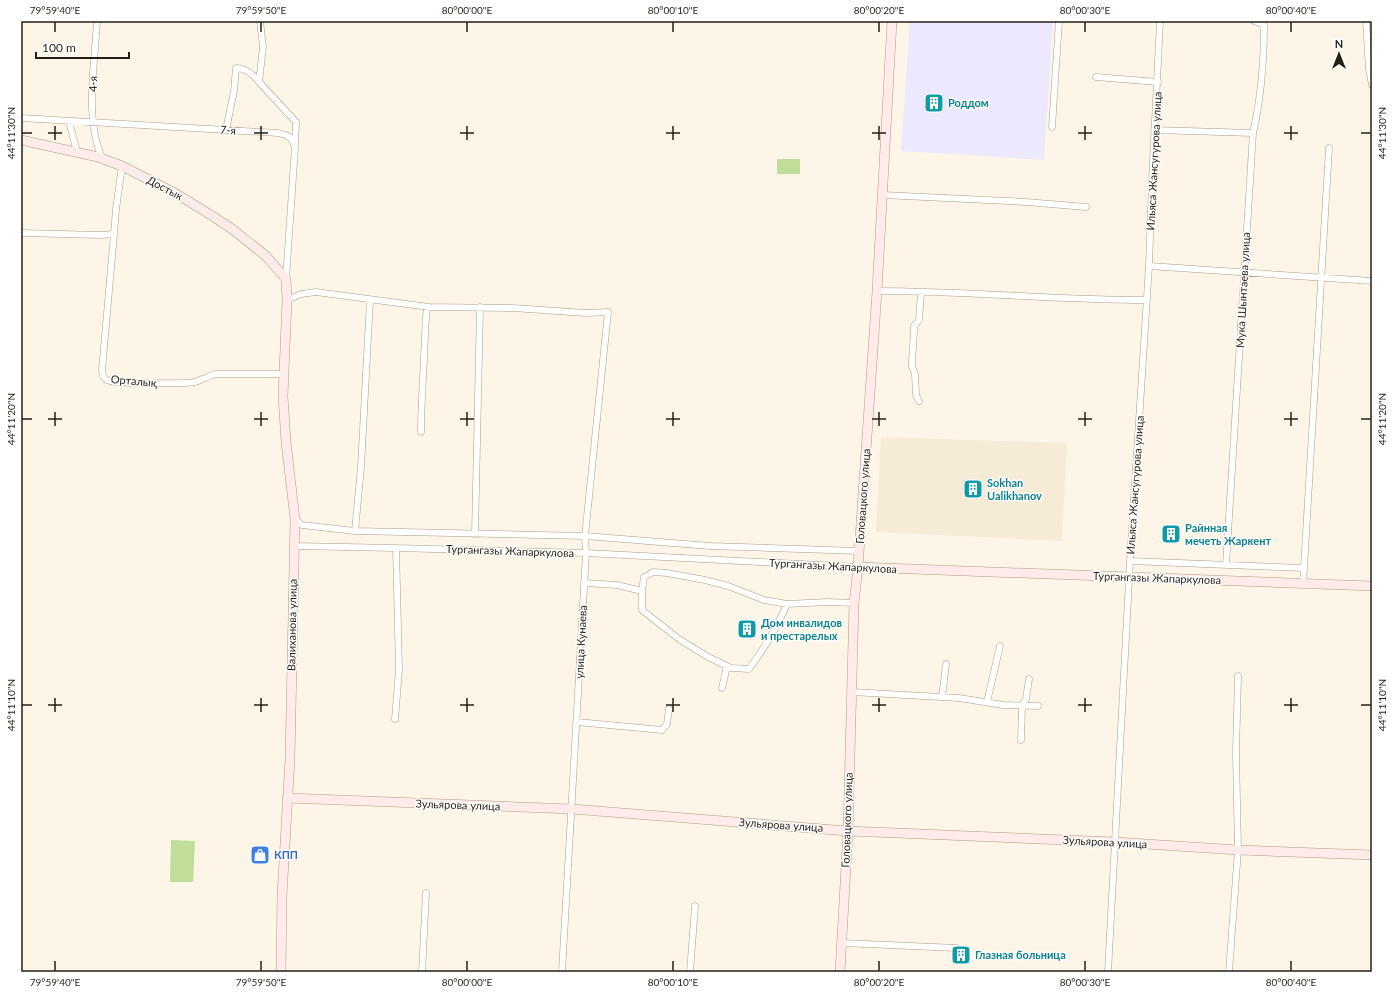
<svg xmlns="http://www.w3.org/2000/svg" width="1393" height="993" viewBox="0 0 1393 993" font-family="Lato,sans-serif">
<rect width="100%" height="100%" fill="#fdf5e7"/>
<path fill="#f5ebd6" d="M881,437L1067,443L1062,541L876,532Z"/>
<path fill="#ece9ff" d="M910,21H1053L1044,160L901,151Z"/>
<path fill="#c1dd9a" d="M777,159H800V174H777Z
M171,840L195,841L193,882H170Z"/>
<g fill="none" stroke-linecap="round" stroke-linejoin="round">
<g stroke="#aa9d87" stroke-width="7">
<path id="street" d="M97,21C95,65 84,116 102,158
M260,21L263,47L259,82L296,122L295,145
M1366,21L1369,69L1372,85
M1096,77L1158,82
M21,118L278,133C288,135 292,137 295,147L286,279
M69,121L77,152
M1052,127L1059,21
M226,130L234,91L236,68C246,68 253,74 259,82
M1154,130L1253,133
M883,195L1026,202L1086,207
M21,233L100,235L114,234L116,209L122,166
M114,234L102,370L103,376C104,377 105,379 107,380C115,384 185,384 195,382C202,380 208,376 215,374H283
M1149,266L1372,281
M877,291C967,291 1057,300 1147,300
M287,300L301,294L316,292L429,307L513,308L586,313L608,312L585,536L586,553L562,972
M919,401L916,395L915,374L912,366V361L914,332V326L919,320L921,292
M421,432C421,407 423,382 424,357C425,340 425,324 427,307
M295,519L302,525L355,531L585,536L710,546L859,551
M355,531L361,467L370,300
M475,534L480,307
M295,546L396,548L586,553L858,567
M1130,561L1304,568
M1226,565L1253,133C1261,98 1264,61 1264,25L1254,21
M584,583L617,585L642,591L644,577L653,572L667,573L705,580L728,586L764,600L787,604L828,602L854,603
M1303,584L1329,148
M642,591V610L679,639L708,657L731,668L749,669C764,649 777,627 787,604
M722,688L727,666
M852,692L959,698L1003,705L1038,706
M942,697L946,664
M987,702L1000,646
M395,719L399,670L396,548
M577,722L662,730L667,724L669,709
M1021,740L1022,706L1026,699L1029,679
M842,943L957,948
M422,972L426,893
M690,972L695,906
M1108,972L1130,561L1149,266L1152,181L1160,21
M1229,972L1238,850L1236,753L1238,676"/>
</g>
<g stroke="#aa9d87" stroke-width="10">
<path id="secondary" d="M21,140L98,157L122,166L175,193L214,217L232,229L266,256L286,279L287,300L283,396L286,442L295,519L290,759L282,895L281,972
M858,567L1372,586
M287,798L572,809L848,831L1115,842L1238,850L1372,855
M840,972L848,831L854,603L858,567L877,291L892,21"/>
</g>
<use href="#street" stroke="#fff" stroke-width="6"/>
<use href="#secondary" stroke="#feebea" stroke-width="9"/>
</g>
<path fill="none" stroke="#241f16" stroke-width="1.5" d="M55,22V32M261,22V32M467,22V32M673,22V32M879,22V32M1085,22V32M1291,22V32M55,126V140M261,126V140M467,126V140M673,126V140M879,126V140M1085,126V140M1291,126V140M22,133H32M48,133H62M254,133H268M460,133H474M666,133H680M872,133H886M1078,133H1092M1284,133H1298M1361,133H1371M55,412V426M261,412V426M467,412V426M673,412V426M879,412V426M1085,412V426M1291,412V426M22,419H32M48,419H62M254,419H268M460,419H474M666,419H680M872,419H886M1078,419H1092M1284,419H1298M1361,419H1371M55,698V712M261,698V712M467,698V712M673,698V712M879,698V712M1085,698V712M1291,698V712M22,705H32M48,705H62M254,705H268M460,705H474M666,705H680M872,705H886M1078,705H1092M1284,705H1298M1361,705H1371M55,961V971M261,961V971M467,961V971M673,961V971M879,961V971M1085,961V971M1291,961V971"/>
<defs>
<g id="building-square" transform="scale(1)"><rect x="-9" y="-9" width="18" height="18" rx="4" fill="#0f9aa8" stroke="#fff"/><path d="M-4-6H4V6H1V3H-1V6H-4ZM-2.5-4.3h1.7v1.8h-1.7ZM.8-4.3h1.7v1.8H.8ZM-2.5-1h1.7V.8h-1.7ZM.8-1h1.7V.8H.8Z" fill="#fff"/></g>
<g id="shop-square" transform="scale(1)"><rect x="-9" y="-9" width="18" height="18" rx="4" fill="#3f7fe0" stroke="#fff"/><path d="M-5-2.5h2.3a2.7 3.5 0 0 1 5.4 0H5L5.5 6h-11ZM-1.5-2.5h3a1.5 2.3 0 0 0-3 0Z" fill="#fff"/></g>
</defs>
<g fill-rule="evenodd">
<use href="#building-square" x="934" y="103"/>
<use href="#building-square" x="973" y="489"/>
<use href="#building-square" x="1171" y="534"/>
<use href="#building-square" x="747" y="629"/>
<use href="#shop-square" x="260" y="855"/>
<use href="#building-square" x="961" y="955"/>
</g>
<g text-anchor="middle" stroke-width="3" stroke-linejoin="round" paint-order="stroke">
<g font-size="11" fill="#241f16" stroke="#fff">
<text transform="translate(93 84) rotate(-88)" y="4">4-я</text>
<text transform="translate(228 130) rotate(4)" y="4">7-я</text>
<text transform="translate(1154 161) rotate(-87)" y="4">Ильяса Жансугурова улица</text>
<text transform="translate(165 188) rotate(28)" y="4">Достык</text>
<text transform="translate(1243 290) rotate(-87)" y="4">Мука Шынтаева улица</text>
<text transform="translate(134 381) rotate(5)" y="4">Орталық</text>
<text transform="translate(1135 485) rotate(-86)" y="4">Ильяса Жансугурова улица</text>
<text transform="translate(863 496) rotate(-86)" y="4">Головацкого улица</text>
<text transform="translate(510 551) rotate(2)" y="4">Тургангазы Жапаркулова</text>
<text transform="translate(833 566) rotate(3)" y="4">Тургангазы Жапаркулова</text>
<text transform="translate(1157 578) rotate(2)" y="4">Тургангазы Жапаркулова</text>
<text transform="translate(292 625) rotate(-89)" y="4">Валиханова улица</text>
<text transform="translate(581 642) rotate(-87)" y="4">улица Кунаева</text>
<text transform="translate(458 805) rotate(2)" y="4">Зульярова улица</text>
<text transform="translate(847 820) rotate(-88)" y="4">Головацкого улица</text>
<text transform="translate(781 825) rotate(4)" y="4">Зульярова улица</text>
<text transform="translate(1105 842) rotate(3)" y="4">Зульярова улица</text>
</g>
<g font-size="11" font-weight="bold" fill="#0d838f" stroke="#fff" text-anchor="start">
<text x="948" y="107">Роддом</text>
<text x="987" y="487">Sokhan<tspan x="987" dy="13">Ualikhanov</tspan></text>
<text x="1185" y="532">Райнная<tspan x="1185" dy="13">мечеть Жаркент</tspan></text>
<text x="761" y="627">Дом инвалидов<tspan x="761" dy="13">и престарелых</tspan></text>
<text x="975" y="959">Глазная больница</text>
</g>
<g font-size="11" font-weight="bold" fill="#366cbe" stroke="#fff" text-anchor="start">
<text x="274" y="859">КПП</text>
</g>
</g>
<rect width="1393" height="993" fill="none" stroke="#ffffff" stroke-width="44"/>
<g transform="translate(1339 54)" stroke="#ffffff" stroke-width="3" paint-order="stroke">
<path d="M0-3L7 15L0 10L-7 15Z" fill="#241f16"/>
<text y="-6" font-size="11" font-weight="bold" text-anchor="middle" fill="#241f16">N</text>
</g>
<path d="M36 52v6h93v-6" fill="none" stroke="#241f16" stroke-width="2"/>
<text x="42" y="52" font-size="12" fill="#241f16" stroke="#ffffff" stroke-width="3" paint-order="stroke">100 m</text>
<rect x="22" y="22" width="1349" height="949" fill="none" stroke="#241f16" stroke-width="1.5"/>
<g font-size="10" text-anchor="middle" fill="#241f16">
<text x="55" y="14">79°59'40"E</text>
<text x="261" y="14">79°59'50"E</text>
<text x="467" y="14">80°00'00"E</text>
<text x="673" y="14">80°00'10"E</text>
<text x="879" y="14">80°00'20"E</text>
<text x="1085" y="14">80°00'30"E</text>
<text x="1291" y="14">80°00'40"E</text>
<text transform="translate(11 133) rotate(-90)" y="4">44°11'30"N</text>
<text transform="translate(1382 133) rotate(-90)" y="4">44°11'30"N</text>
<text transform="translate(11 419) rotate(-90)" y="4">44°11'20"N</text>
<text transform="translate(1382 419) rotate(-90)" y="4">44°11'20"N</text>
<text transform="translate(11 705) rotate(-90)" y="4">44°11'10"N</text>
<text transform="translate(1382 705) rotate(-90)" y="4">44°11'10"N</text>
<text x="55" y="986">79°59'40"E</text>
<text x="261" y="986">79°59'50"E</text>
<text x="467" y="986">80°00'00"E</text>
<text x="673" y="986">80°00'10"E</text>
<text x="879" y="986">80°00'20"E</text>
<text x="1085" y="986">80°00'30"E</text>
<text x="1291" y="986">80°00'40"E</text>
</g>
</svg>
